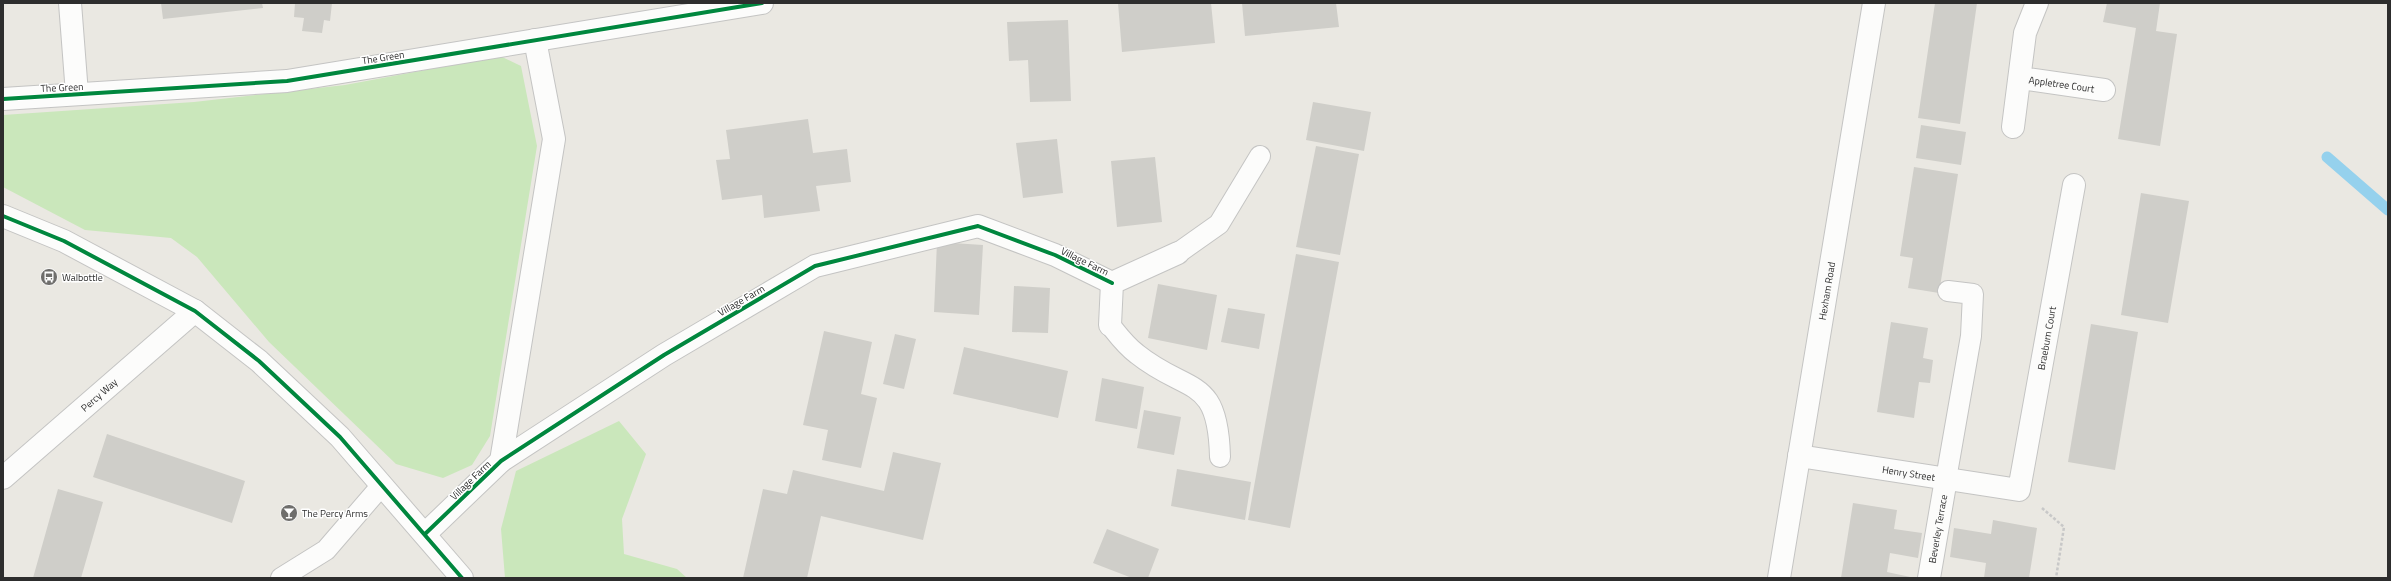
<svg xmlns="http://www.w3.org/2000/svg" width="2391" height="581" viewBox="0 0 2391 581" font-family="'Titillium Web',sans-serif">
<rect width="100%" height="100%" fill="#eae8e2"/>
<path fill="#cae7bb" d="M500,56L521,66L537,146L490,436L472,465L443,478L396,464L269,342L197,257L171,238L85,230L3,187V115L194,102L345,85Z
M619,421L646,454L622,519L624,554L677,569L687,578H505L501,529L516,471Z"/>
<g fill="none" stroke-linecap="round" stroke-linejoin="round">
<path stroke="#95d1ed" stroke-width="11" d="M2327,157L2388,210"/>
</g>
<path fill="#cfcec9" d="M161,3H262L263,8L163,19Z
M295,3H332L330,21L324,20L322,33L302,31L304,18L294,17Z
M1118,3H1211L1215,43L1122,52Z
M1242,3H1336L1339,27L1245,36Z
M1935,3H1977L1960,124L1918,118Z
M2107,3H2160L2156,31L2177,34L2160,146L2118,139L2136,28L2103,22Z
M1068,20L1071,101L1030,102L1028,60L1009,61L1007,22Z
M1313,102L1371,112L1364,151L1306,140Z
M808,119L813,153L847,149L851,182L816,186L820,211L764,218L762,195L722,200L716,160L730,159L726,130Z
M1921,125L1966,132L1961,165L1916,158Z
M1057,139L1063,193L1023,198L1016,143Z
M1316,146L1359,154L1340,255L1296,247Z
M1155,157L1162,222L1117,227L1111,161Z
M1914,167L1958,174L1939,293L1908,288L1913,258L1900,256Z
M2141,193L2189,201L2168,323L2121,315Z
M937,242L983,245L979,315L934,312Z
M1296,254L1339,262L1290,528L1248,520Z
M1158,284L1217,295L1207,350L1148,338Z
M1014,286L1050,288L1048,333L1012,332Z
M1228,308L1265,314L1259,349L1221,342Z
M1891,322L1928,328L1923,358L1933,360L1930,383L1919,382L1914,418L1877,412Z
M2091,324L2138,332L2115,470L2068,462Z
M824,331L872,342L861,394L877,398L861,468L822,460L828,430L803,425Z
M895,334L916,339L904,389L883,384Z
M964,347L1068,371L1058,418L953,394Z
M1102,378L1144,387L1137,429L1095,421Z
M1144,410L1181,417L1174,455L1137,448Z
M107,434L245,481L232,523L93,477Z
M893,452L941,463L923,540L821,516L807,578H743L763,489L787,494L793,470L884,491Z
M1177,469L1251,482L1245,520L1171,506Z
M58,489L103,502L81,578H33Z
M1853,503L1897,510L1894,529L1922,533L1918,558L1890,553L1887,572L1915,578H1841Z
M1993,520L2037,528L2029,578H1984L1986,563L1950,557L1954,528L1991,534Z
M1107,529L1159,549L1148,578H1132L1093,563Z"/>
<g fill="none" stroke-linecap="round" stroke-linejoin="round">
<g stroke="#c4c4c3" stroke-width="22">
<path id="lane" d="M1178,253L1219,224L1260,156
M1110,325C1118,335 1126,346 1137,354C1188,395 1218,374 1220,457
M1946,479L1971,336L1973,294L1948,291
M281,578L326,550L382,485"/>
</g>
<g stroke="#c4c4c3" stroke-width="24">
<g id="street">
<path d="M70,3L77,94"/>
<path id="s1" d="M2020,78L2104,90"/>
<path d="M3,99L287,81L762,3"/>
<path d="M2013,127L2025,33L2037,3"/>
<path d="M1110,325L1112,283L1178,253"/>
<path id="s2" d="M1799,456L2019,490L2074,185"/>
<path d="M501,461L554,139L535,40"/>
<path id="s3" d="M3,478L195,311"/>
<path d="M425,534L501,461L664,355L815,266L978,226L1055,255L1112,283"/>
<path id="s4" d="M1929,578L1946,479"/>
</g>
</g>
<g stroke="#c4c4c3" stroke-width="24">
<g id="secondary">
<path d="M3,216L64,241L195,311L259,361L340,437L462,578"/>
<path id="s5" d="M1779,578L1874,3"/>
</g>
</g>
<path stroke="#c8c8c8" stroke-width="2.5" stroke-dasharray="3 2" stroke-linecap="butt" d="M2042,508L2064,527L2056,578"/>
<use href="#lane" stroke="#fcfcfb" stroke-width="20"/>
<use href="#street" stroke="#fcfcfb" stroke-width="22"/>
<use href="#secondary" stroke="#fcfcfb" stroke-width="22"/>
<g stroke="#fff" stroke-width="6">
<path id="cycleway" d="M3,99L287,81L762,3
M3,216L64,241L195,311L259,361L340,437L462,578
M425,534L501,461L664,355L815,266L978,226L1055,255L1112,283"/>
</g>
<use href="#cycleway" stroke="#00873e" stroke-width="4"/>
</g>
<defs>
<g id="bus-disc" transform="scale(0.9)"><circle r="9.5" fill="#6f6e6c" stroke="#fff"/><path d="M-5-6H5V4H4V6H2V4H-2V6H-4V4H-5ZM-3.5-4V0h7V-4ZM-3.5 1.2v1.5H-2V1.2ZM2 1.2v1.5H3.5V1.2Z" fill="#fff"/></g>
<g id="bar-disc" transform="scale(0.9)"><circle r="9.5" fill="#6f6e6c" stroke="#fff"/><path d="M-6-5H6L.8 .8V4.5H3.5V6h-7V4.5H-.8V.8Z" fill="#fff"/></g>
</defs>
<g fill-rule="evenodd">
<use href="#bus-disc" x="49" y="277"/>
<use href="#bar-disc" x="289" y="513"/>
</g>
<g text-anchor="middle" stroke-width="3" stroke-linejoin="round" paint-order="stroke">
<g font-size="10" fill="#2d2d2d" stroke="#fff">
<text transform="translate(383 57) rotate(-9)" y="4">The Green</text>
<text dy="4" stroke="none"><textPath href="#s1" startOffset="42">Appletree Court</textPath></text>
<text transform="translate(62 87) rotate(-3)" y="4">The Green</text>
<text transform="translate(1085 261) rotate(26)" y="4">Village Farm</text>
<text dy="4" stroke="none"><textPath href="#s5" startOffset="291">Hexham Road</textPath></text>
<text transform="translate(741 300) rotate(-30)" y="4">Village Farm</text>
<text dy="4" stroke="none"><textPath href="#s2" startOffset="377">Braeburn Court</textPath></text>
<text dy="4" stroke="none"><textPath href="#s3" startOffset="127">Percy Way</textPath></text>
<text dy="4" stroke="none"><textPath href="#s2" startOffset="111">Henry Street</textPath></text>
<text transform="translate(470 480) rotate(-44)" y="4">Village Farm</text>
<text dy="4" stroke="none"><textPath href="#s4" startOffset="50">Beverley Terrace</textPath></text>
</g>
<g font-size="10" fill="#2d2d2d" stroke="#fff" text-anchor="start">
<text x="62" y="281">Walbottle</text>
<text x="302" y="517">The Percy Arms</text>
</g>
</g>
<rect width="2391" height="581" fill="none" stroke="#2d2d2d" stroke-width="8"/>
</svg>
